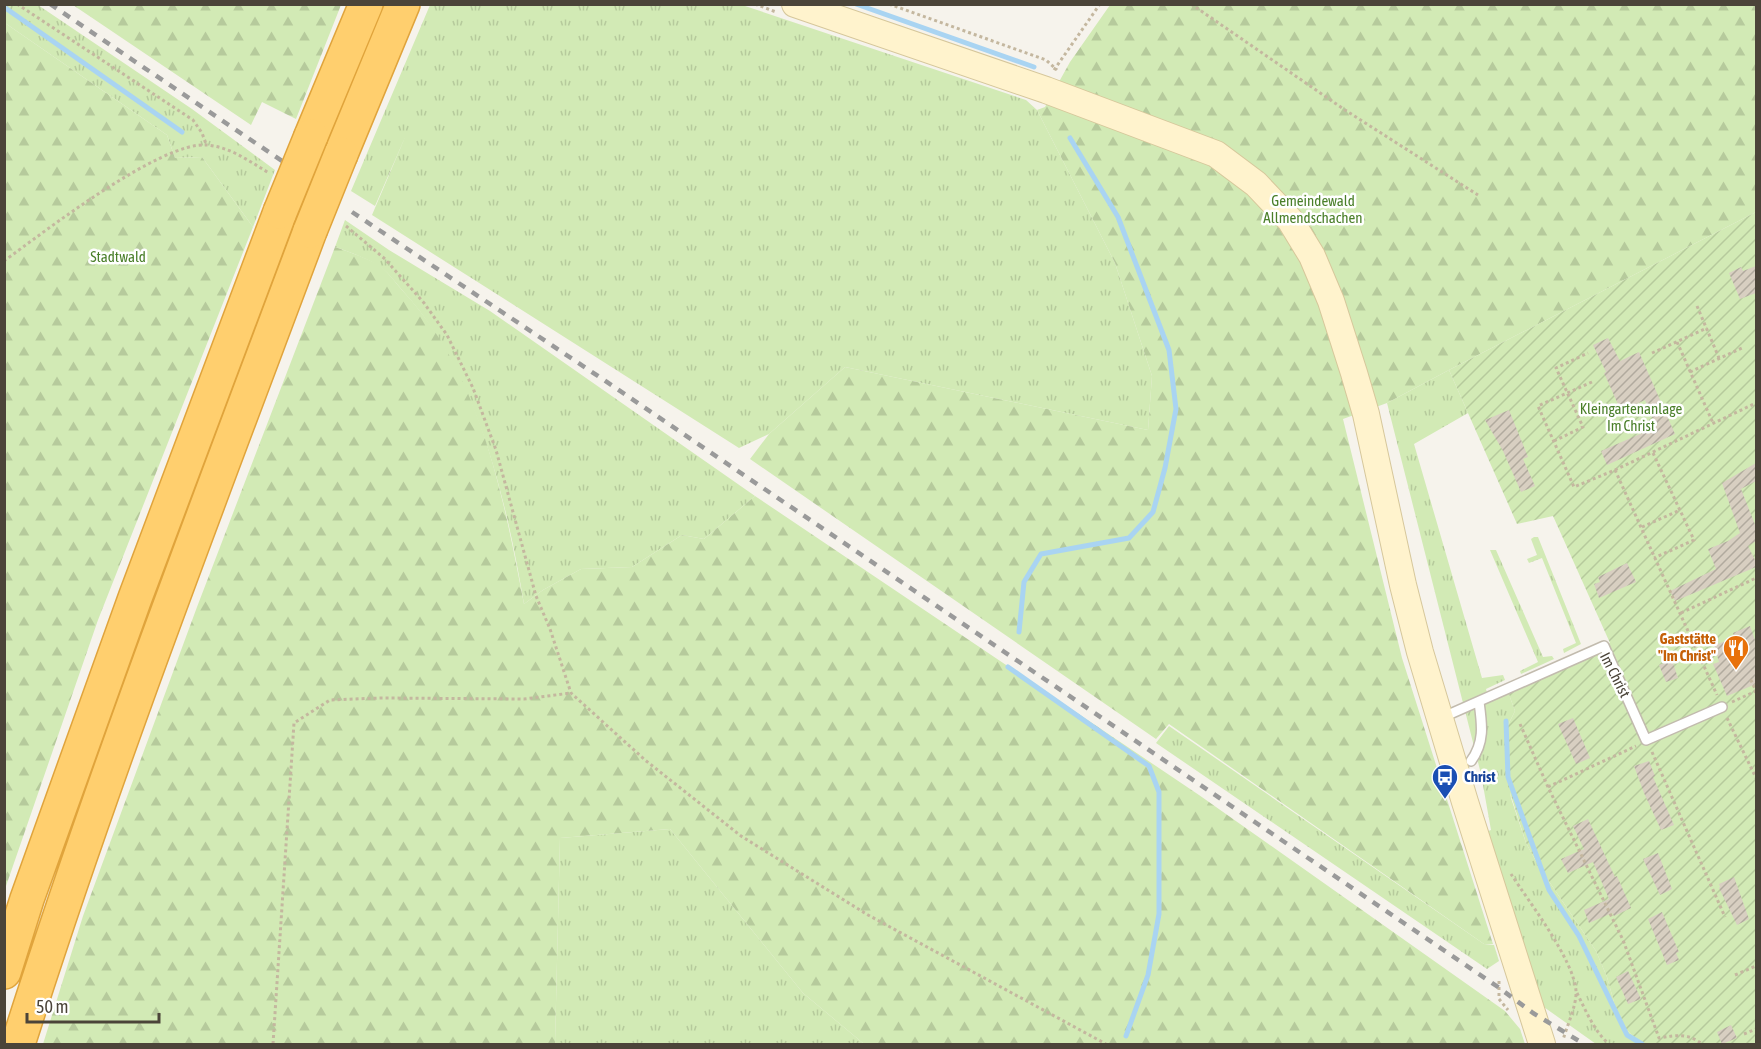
<svg xmlns="http://www.w3.org/2000/svg" width="1761" height="1049" viewBox="0 0 1761 1049" font-family="'Asap Condensed',sans-serif">
<defs>
<pattern id="grass-tufts" width="24" height="20" patternUnits="userSpaceOnUse" patternTransform="scale(1.5)"><rect width="24" height="20" fill="#d2eab5"/><path d="M3 7l-1-3M5 7V3M7 7l1-3M15 17l-1-3M17 17v-4M19 17l1-3" fill="none" stroke="#b6ca9c"/></pattern>
<pattern id="forest-firs" width="22" height="20" patternUnits="userSpaceOnUse" patternTransform="scale(1.5)"><rect width="22" height="20" fill="#d2eab5"/><path d="M5 1l3.5 6h-7zM16 11l3.5 6h-7z" fill="#b6ca9c"/></pattern>
<pattern id="garden-furrows" width="10" height="10" patternUnits="userSpaceOnUse" patternTransform="scale(1.5)"><rect width="10" height="10" fill="#d2eab5"/><path d="M-1 1l2-2M0 10L10 0M9 11l2-2" fill="none" stroke="#b6ca9c"/></pattern>
<pattern id="building-hatch" width="6" height="6" patternUnits="userSpaceOnUse" patternTransform="scale(1.5)"><rect width="6" height="6" fill="#d8cfc1"/><path d="M-1 1l2-2M0 6l6-6M5 7l2-2" fill="none" stroke="#b1aa9e"/></pattern>
</defs>
<rect width="100%" height="100%" fill="#f6f3ec"/>
<path fill="url(#grass-tufts)" d="M4,5H38L192,109L275,170L253,227L202,157L175,158L167,135L5,23Z
M430,5H742L1026,100L1037,110L1115,263L1152,376L1148,430L845,367L769,434L739,448L372,215L406,135L375,206L351,191Z
M345,220L389,250L490,311L755,496L704,539L682,535L632,567L581,569L543,590L524,604C506,498 477,371 402,290C395,282 387,270 377,265C364,257 349,252 335,247Z
M1449,370L1468,413L1414,444L1482,678L1503,675L1505,680L1486,689L1488,697L1507,689L1515,711L1508,725L1506,764L1511,798L1526,843L1538,865L1596,951L1607,977L1620,1024L1642,1044H1596L1541,1005L1483,833L1491,830L1481,774L1387,403Z
M1534,537H1538L1581,644L1564,653L1563,649L1576,643L1542,558L1529,563L1527,559L1537,555L1531,539Z
M1490,550H1496L1543,657L1552,656L1554,659L1521,674L1520,671L1538,662Z
M1169,726L1484,944L1494,945L1499,961L1487,969L1156,743Z
M670,829L803,993L864,1044H555L560,838Z"/>
<path fill="url(#forest-firs)" d="M73,5H341L296,119L262,102L251,125Z
M1110,5H1756V212L1449,370L1387,403L1343,419L1402,658L1493,944H1484L1169,724L1156,739L750,459L769,434L845,367L1148,430L1152,376L1115,263L1037,110L1045,107L1070,62Z
M5,23L167,135L175,158L202,157L253,227L98,620L5,889Z
M335,247C349,252 364,257 377,264C387,270 395,282 402,290C481,374 503,495 524,604L543,590L581,569L632,567L682,535L704,539L755,496L1199,795L1505,1011L1520,1029L1525,1044H864L803,993L670,829L560,838L555,1044H43L83,916L197,607Z"/>
<path fill="url(#garden-furrows)" d="M1756,212V1044H1642L1620,1024L1607,977L1596,951L1538,865L1526,843L1506,780L1508,725L1515,711L1507,689L1610,643L1553,516L1517,524L1449,370Z"/>
<g fill="none" stroke-linecap="round" stroke-linejoin="round">
<path stroke="#a9d4f2" stroke-width="5" d="M856,4L1034,67
M4,7L182,132
M1019,632L1024,582L1041,554L1129,538L1153,512L1165,468L1176,409L1169,350L1118,217L1070,138
M1008,667L1149,766L1159,792V914L1148,975L1126,1036
M1506,721L1508,777L1549,890L1579,936L1627,1035L1642,1044"/>
</g>
<path fill="url(#building-hatch)" d="M1756,266V293L1740,299L1729,273L1741,267L1743,271Z
M1608,338L1620,361L1639,352L1675,434L1607,465L1601,451L1656,427L1645,400L1621,411L1604,373L1606,372L1593,345Z
M1509,410L1528,457L1523,459L1535,486L1521,492L1503,451L1485,420Z
M1756,463V481L1741,489L1756,527V541L1748,546L1756,562V567L1675,601L1670,591L1716,569L1708,549L1728,541L1740,533L1722,483Z
M1627,563L1636,582L1599,598L1594,584L1600,582L1598,577Z
M1750,626L1756,643V684L1727,696L1713,664L1719,662L1714,645L1735,638L1733,633Z
M1672,660L1678,678L1666,682L1659,665Z
M1573,718L1590,758L1576,764L1558,724Z
M1649,761L1655,776L1653,777L1674,825L1661,830L1644,793L1634,766Z
M1588,819L1615,877L1617,876L1631,908L1614,916L1612,913L1589,923L1584,910L1609,899L1593,862L1568,873L1561,859L1584,849L1573,826Z
M1658,853L1672,889L1660,895L1643,859Z
M1734,877L1749,919L1737,925L1719,888L1720,887L1719,884Z
M1662,912L1679,952L1676,953L1679,960L1667,965L1648,919Z
M1628,971L1641,999L1628,1004L1616,977Z
M1731,1025L1737,1038L1722,1044L1717,1032Z"/>
<g fill="none" stroke-linecap="round" stroke-linejoin="round">
<g stroke="#c2bbae" stroke-width="12">
<path id="lane" d="M1441,718L1604,646L1646,740L1722,707
M1471,761C1485,742 1482,724 1479,702"/>
</g>
<g stroke="#d6c79b" stroke-width="28">
<path id="secondary" d="M795,4L1046,90L1216,154L1256,184L1290,220L1312,256L1331,301L1354,373L1366,414L1403,585L1420,652L1465,802L1542,1044"/>
</g>
<g stroke="#e0a43c" stroke-width="36">
<path id="highway" d="M311,136L366,4
M341,154L403,4
M4,972L27,899L135,598L280,212
M18,1044C105,770 209,501 310,231"/>
</g>
<path stroke="#c4b79f" stroke-width="3" stroke-dasharray="3 3" stroke-linecap="butt" d="M17,4L193,120L202,133L206,144
M755,4L776,12
M889,4L1046,60L1057,70
M1191,4L1345,110L1478,195
M1054,70L1100,4
M346,226L385,259L424,303L447,335L473,388L496,450L536,596L550,629L571,693L645,760L741,836L868,915L1106,1044
M4,261C44,232 161,141 207,145C230,147 249,161 269,173
M1697,306L1719,358
M1677,342L1713,423
M1652,353L1707,328
M1690,372L1744,347
M1592,382L1538,406L1574,487L1615,470L1756,403
M1554,441L1583,427L1556,368L1588,353
M1653,453L1694,540L1654,558
M1615,470L1717,695
M1642,527L1678,511
M1681,613L1756,578
M1732,702L1756,691L1750,678
M1727,718L1756,778
M1520,724L1548,787L1623,940L1659,1038C1677,1035 1688,1033 1702,1044
M1652,752L1725,917
M1548,787L1636,746
M1511,874C1529,902 1574,960 1576,991C1577,1004 1567,1026 1563,1040
M1735,975L1756,966
M1499,981V999L1508,1010
M1577,993C1586,1011 1594,1031 1609,1044
M1744,1034L1756,1029
M273,1044L294,723L330,700L380,698L524,699L571,693"/>
<use href="#lane" stroke="#fff" stroke-width="9"/>
<use href="#secondary" stroke="#fff3cd" stroke-width="26"/>
<use href="#highway" stroke="#ffcf6e" stroke-width="33"/>
<path stroke="#9a9a9a" stroke-width="4.5" stroke-dasharray="8 8" stroke-linecap="butt" d="M50,4L282,161
M352,212L601,378L1498,987L1533,1013L1584,1044"/>
<g stroke="#e0a43c" stroke-width="36" stroke-linecap="butt">
<path id="highway-bridge" d="M280,212L311,136
M310,231L341,154"/>
</g>
<use href="#highway-bridge" stroke="#ffcf6e" stroke-width="33"/>
</g>
<defs>
<g id="restaurant-pin" transform="scale(1.35)"><path d="M0 17L-7.5 6A9.5 9.5 0 1 1 7.5 6Z" fill="#e8710a" stroke="#fff"/><path d="M-5-6h1v4h1v-4h1v4h1v-4h1v5L-1.5 .5V6h-2V.5L-5-1ZM5-6V6H3V1.5H1.5Q1.5-4 5-6Z" fill="#fff"/></g>
<g id="bus-pin" transform="scale(1.35)"><path d="M0 17L-7.5 6A9.5 9.5 0 1 1 7.5 6Z" fill="#1a4fb4" stroke="#fff"/><path d="M-5-6H5V4H4V6H2V4H-2V6H-4V4H-5ZM-3.5-4V0h7V-4ZM-3.5 1.2v1.5H-2V1.2ZM2 1.2v1.5H3.5V1.2Z" fill="#fff"/></g>
</defs>
<g fill-rule="evenodd">
<use href="#restaurant-pin" x="1736" y="648"/>
<use href="#bus-pin" x="1445" y="777"/>
</g>
<g text-anchor="middle" stroke-width="5" stroke-linejoin="round" paint-order="stroke">
<g font-size="15" fill="#4a7f2a" stroke="#fff">
<text x="1313" y="206">Gemeindewald<tspan x="1313" dy="17">Allmendschachen</tspan></text>
<text x="118" y="262">Stadtwald</text>
<text x="1631" y="414">Kleingartenanlage<tspan x="1631" dy="17">Im Christ</tspan></text>
</g>
<g font-size="15" font-weight="bold" fill="#c56008" stroke="#fff" text-anchor="end">
<text x="1716" y="644">Gaststätte<tspan x="1716" dy="17">"Im Christ"</tspan></text>
</g>
<g font-size="15" fill="#4b4439" stroke="#fff">
<text transform="translate(1615 675) rotate(63)" y="5">Im Christ</text>
</g>
<g font-size="15" font-weight="bold" fill="#164399" stroke="#fff" text-anchor="start">
<text x="1464" y="782">Christ</text>
</g>
</g>
<rect width="1761" height="1049" fill="none" stroke="#4b4439" stroke-width="12"/>
<path d="M27 1013v9h132v-9" fill="none" stroke="#4b4439" stroke-width="3"/>
<text x="36" y="1013" font-size="18" fill="#4b4439" stroke="#ffffff" stroke-width="4.5" paint-order="stroke">50 m</text>
</svg>
